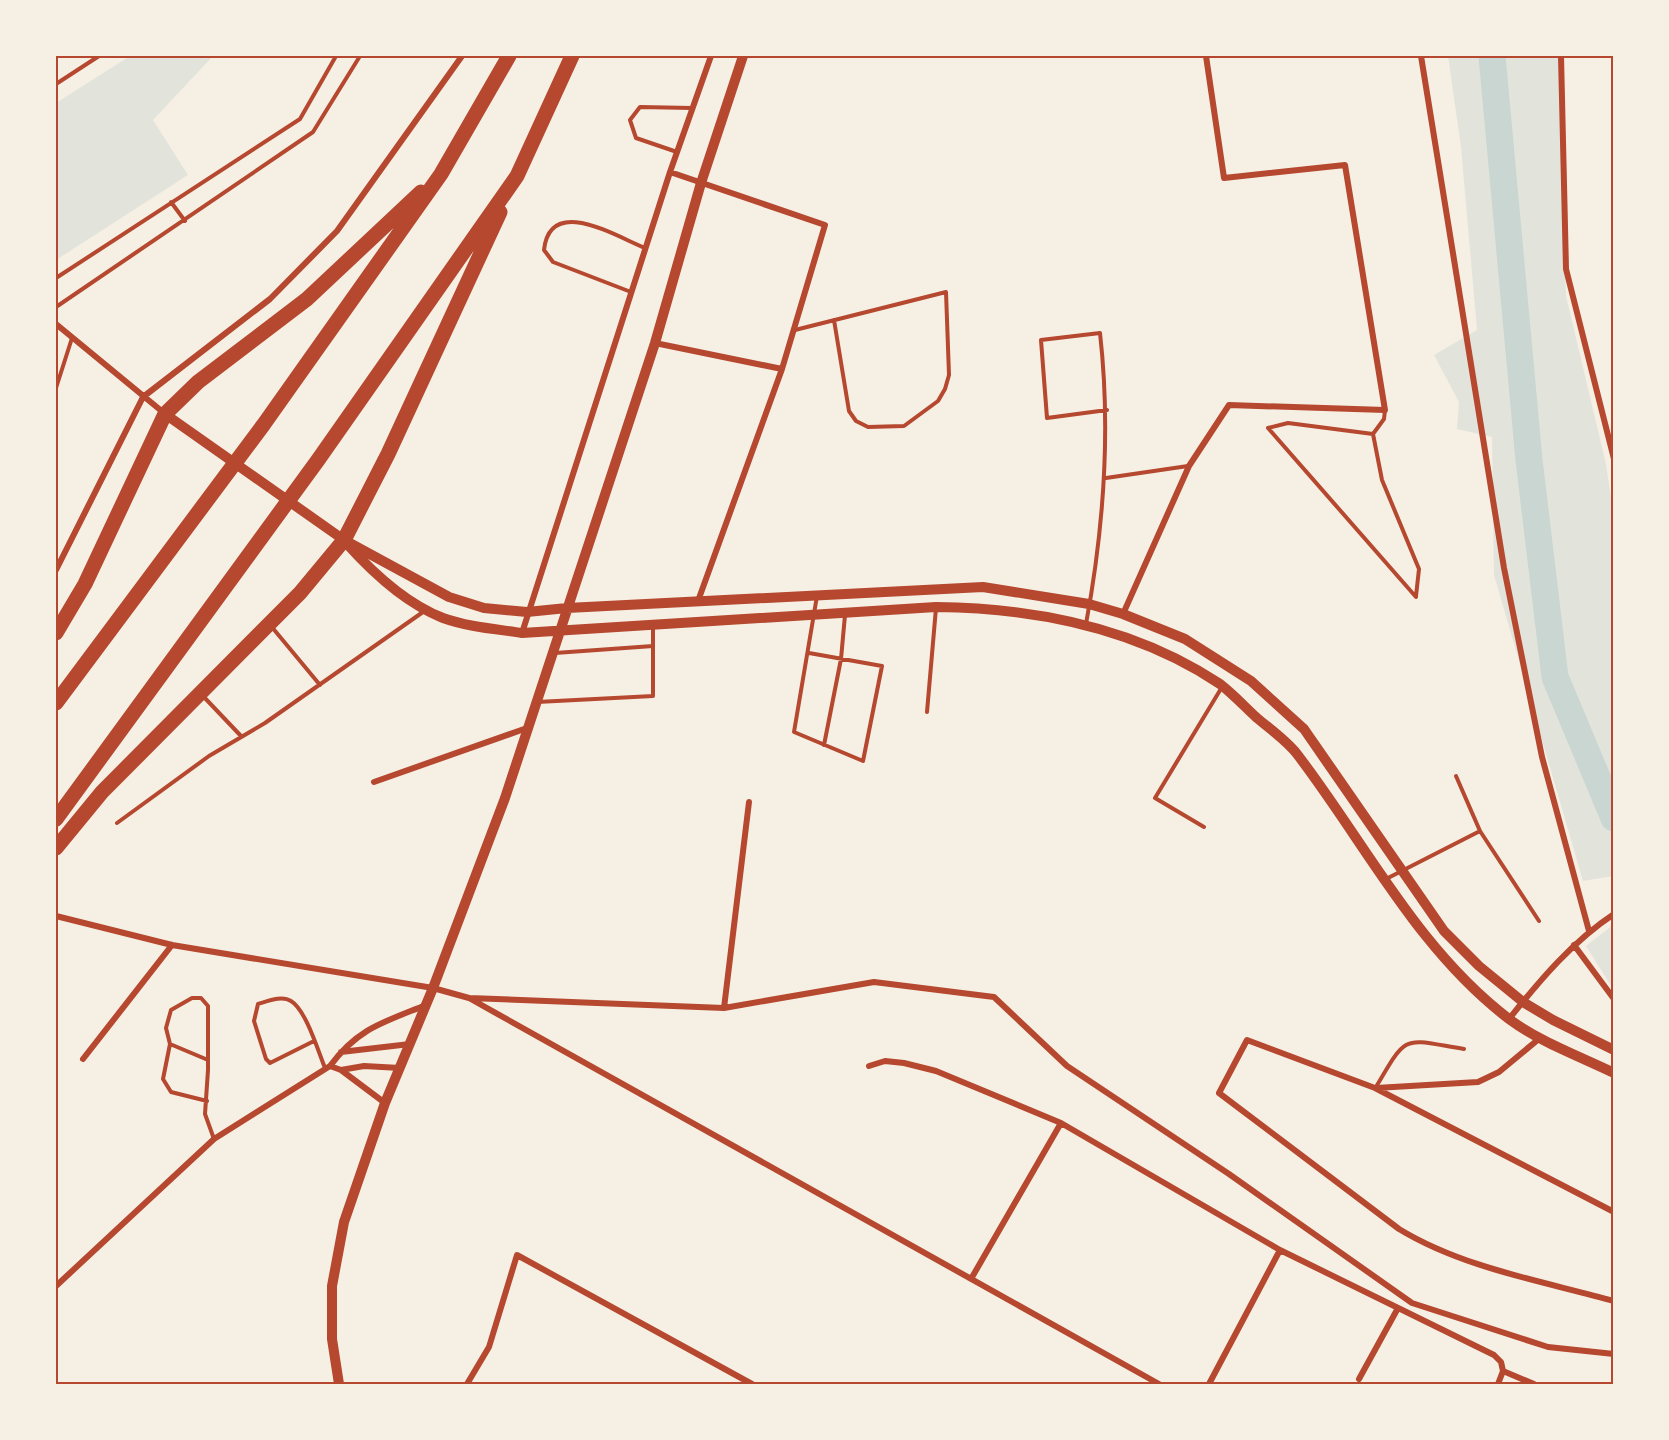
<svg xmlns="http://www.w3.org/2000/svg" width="1669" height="1440" viewBox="0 0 1669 1440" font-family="Georgia,serif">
<rect width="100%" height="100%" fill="#f6efe4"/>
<path fill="#e2e4dc" d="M130,56H213L153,120L188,175L56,260V103Z
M1448,56H1559L1566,296L1606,464L1613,512V876L1583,881L1494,575L1492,437L1457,429L1459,402L1434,355L1477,330L1461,147Z
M1613,925V989L1586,946Z"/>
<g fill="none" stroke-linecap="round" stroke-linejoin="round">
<path stroke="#c9d6d2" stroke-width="27" d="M1492,56L1529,460L1555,677L1614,818"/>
<path stroke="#b5482f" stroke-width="4" d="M56,84L99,56
M677,152L636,138L630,120L640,107L692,108
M171,202L185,221
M56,278L300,119L336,56
M631,292L553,262L544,250C550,195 615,236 645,248
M56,307L313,132L360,56
M795,330L946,292L949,375L945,389L938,401L904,426L868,427L856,421L849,411L834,320
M56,388L72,338
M1385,410L1384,419L1373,434L1382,480L1419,569L1416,596
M1373,434L1288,423L1268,428L1416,597
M1106,478L1188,466
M1086,624C1104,527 1111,430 1100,333L1041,340L1047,418L1107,410
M271,626L320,685
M555,653L653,646
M809,653L882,666L863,761L794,732L817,596
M202,695L241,736
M537,702L653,696V625
M927,712L936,608
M824,745L841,659L845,615
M1456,776L1480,831
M117,823L209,756L265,723L423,612
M1204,827L1155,798L1222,687
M1386,879L1480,831L1539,921
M314,1041L270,1063L266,1059L254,1021L258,1004C268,1001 282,995 291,1001C306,1010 318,1051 325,1068
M170,1044L163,1079L171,1092L207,1101
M208,1060L170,1044L166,1028L171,1010L192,998H201L208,1006V1070L205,1114L214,1139
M1376,1087C1408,1032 1403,1039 1464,1049"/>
<path stroke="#b5482f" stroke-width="6" d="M1421,56L1504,568L1542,757L1589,931
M1561,56L1566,269L1614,459
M670,172L825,225L782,369L698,601
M56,324L164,413
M655,343L782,369
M56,570L143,397L270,299L337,231L462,56
M1123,614L1189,466L1229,405L1385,410L1345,165L1224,178L1206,56
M522,633L670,172L711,56
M374,782L527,728
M56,916L172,945L433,988L469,998L1159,1384
M1574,945L1614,999
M469,998L724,1008L874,982L994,997L1067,1066L1229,1174L1412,1303L1548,1347L1614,1354
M724,1008L749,802
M1509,1019C1540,980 1573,941 1614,914
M341,1052L410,1044
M83,1059L172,945
M330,1066L341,1070L385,1103
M869,1066L885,1061L904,1063L936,1071L1061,1123L1280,1250L1494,1355L1501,1362L1503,1371
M341,1070L364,1066L400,1068
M1376,1088L1478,1082L1499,1072L1540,1038
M1614,1212L1375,1088L1247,1040L1219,1093L1399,1229C1463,1268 1542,1281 1614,1301
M971,1279L1061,1123
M56,1286L214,1139L330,1066C358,1028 384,1022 426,1005
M1503,1371L1534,1384
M1359,1379L1398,1308
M467,1384L489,1347L517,1255L752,1384
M1209,1384L1280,1250
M1498,1384L1503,1371"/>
<path stroke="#b5482f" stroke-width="10" d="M165,414L344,540L449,597L484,608L527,612L567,608L983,587L1089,604L1123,614L1185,639L1251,681L1304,729L1444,931L1479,966L1523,1002L1553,1020L1614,1050
M347,544C373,573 407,604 443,618C468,627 496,629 522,633L936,607C1036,608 1136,628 1220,684C1233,694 1245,707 1257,718C1270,729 1287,741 1297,754C1366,844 1417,949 1509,1019C1540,1042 1579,1056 1614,1073
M339,1384L332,1339V1286L344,1222L385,1103L433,988L505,798L655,343L701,183L743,56"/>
<path stroke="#b5482f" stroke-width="15" d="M56,633L85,584L165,414L198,382L307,299L421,192
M56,703L264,424L441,174L509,56
M56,819L318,460L517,176L572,56
M56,848L102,792L300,593L344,540L388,454L500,212"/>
</g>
<rect width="1669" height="1440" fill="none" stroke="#f6efe4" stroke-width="114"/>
<rect x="57" y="57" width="1555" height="1326" fill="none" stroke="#b5482f" stroke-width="2"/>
</svg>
